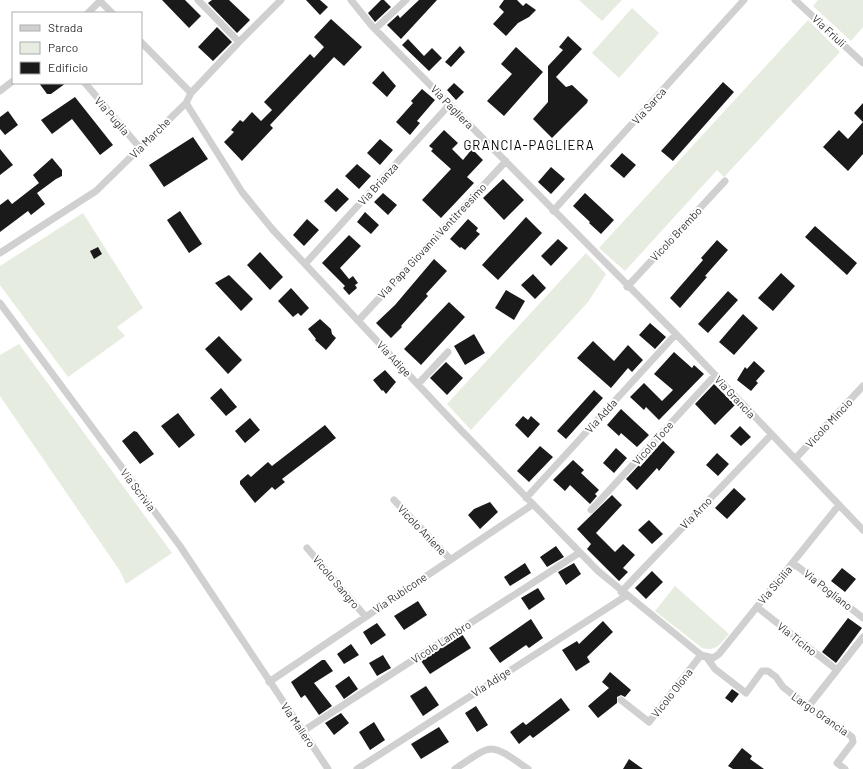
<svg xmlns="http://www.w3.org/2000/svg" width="863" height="769" viewBox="0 0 863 769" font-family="Barlow,sans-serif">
<rect width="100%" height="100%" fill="#fff"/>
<path fill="#e6ecdf" d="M579,0H622L602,21Z
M818,0H863V27L851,41L813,6Z
M632,8L659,33L619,78L592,53Z
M808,20L840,52L724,177L717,170L625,271L599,248Z
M83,213L143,308L117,327L125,336L68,377L0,285V266Z
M586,253L606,274L588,302L471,430L447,404Z
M19,344L172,553L126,584L120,571L0,396V355Z
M675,586L729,634C721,643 716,652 702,648L655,611Z"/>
<path fill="#1a1a1a" d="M162,0H185L201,16L189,28Z
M212,0H229L250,20L237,33L208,3Z
M306,0H320L328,7L320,15Z
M381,0H384L391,7L375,22L368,13Z
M419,0H437L401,39L387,25L398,15L400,18Z
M504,0H517L523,6L526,3L536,10L529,17L518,23L506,36L493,24L504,12L499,7Z
M331,19L362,47L344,66L334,57L270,125L273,128L242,161L224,142L234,132L231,130L240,120L243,122L252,112L261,121L272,110L264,102L310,54L314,58L324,47L314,37Z
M217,27L232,42L213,61L198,47Z
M568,36L582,49L556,77L566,87L572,85L588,100L587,103L552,138L533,119L548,102V66L563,50L559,47Z
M408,39L424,56L432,48L442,58L429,71L402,45Z
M460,46L465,52L451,67L445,62Z
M516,47L543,72L504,116L487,101L512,74L501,64Z
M383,71L396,86L387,97L372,83Z
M723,82L734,92L673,161L661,151Z
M39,83H66L51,94H47Z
M454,83L464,92L456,100L447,90Z
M422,89L435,100L417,121L420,123L410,135L396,122L413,103L411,101Z
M75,97L113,145L100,155L72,119L52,134L41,120Z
M863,103V122L854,113Z
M8,111L18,125L5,135L0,129V117Z
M863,122V154L848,171L823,147L839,130L848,139Z
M444,130L458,143L452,149L463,160L472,149L483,160L467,177L474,183L441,218L422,200L451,169L431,151L433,149L429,146Z
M193,137L208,159L164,187L149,165Z
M380,139L393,150L380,165L367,153Z
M0,149L13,165L0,175Z
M622,153L636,165L624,178L610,166Z
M52,158L62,170V176L56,179L37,193L45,204L31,215L28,211L0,232V205L8,199L12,204L39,183L33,175Z
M357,164L371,176L359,189L345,176Z
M551,167L565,179L551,194L538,182Z
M503,179L524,200L504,220L483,198Z
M337,188L349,199L336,212L324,201Z
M383,193L397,205L388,215L374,202Z
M585,193L614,220L601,234L589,223L590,222L573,206Z
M180,211L202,244L189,253L167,220Z
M365,212L379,225L371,234L357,222Z
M526,217L542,233L498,280L482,265Z
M307,219L319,230L304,246L293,235Z
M468,219L478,228L476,231L480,234L465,250L461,247L460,248L450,239Z
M815,226L857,263L847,275L805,237Z
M349,235L361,246L340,268L349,279L353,276L358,283L355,285L357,288L349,295L343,288L345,286L322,263Z
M558,239L568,248L551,266L541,256Z
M717,240L728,250L705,276L707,277L680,308L670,298L703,260L701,258Z
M98,247L102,254L94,259L90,251Z
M260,252L283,277L270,290L247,265Z
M434,259L447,271L426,294L428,296L401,326L402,327L391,338L376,323L395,305Z
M781,273L795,286L773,311L758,298Z
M533,274L546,288L535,299L521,285Z
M229,275L253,299L241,311L215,283Z
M291,288L309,308L301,316L298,313L293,317L278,301Z
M506,290L525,301L514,320L495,308Z
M728,291L738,300L708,333L698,324Z
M449,302L465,317L421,365L404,349Z
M743,314L758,328L734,355L719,342Z
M320,319L331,329L332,334L336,338L326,350L315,340L316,339L308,329Z
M650,323L666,337L655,349L639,335Z
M474,334L485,353L465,365L454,346Z
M219,336L242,360L228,374L205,349Z
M593,341L614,361L628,345L643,360L632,372L628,368L611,388L577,358Z
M674,352L692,368L694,365L704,374L659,420L646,407L644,410L630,397L644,383L662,401L673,390L654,374Z
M754,361L765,371L756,381L758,383L751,391L737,380L745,367L747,369Z
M446,362L463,378L447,395L430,378Z
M385,370L396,382L386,394L383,390L382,391L373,380Z
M714,384L735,405L715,425L695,404Z
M221,388L237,407L226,416L210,398Z
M594,390L603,398L566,439L557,431Z
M621,409L649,435L637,447L621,433L619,436L607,425Z
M178,413L195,435L179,448L161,426Z
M523,416L528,420L531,416L540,424L528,438L515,425Z
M250,418L260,430L245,443L235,431Z
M325,425L336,438L282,479L285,482L275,490L272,487L255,503L240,484V481L248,474L251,477L268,462L272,466Z
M740,426L751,437L741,446L730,436Z
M134,431L137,432L154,454L140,464L122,441Z
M663,441L675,452L659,471L657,468L637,490L626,479L639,465L640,467Z
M540,446L553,457L529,482L517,471Z
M616,448L627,458L614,473L603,463Z
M717,453L729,464L718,476L706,465Z
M573,460L584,470L581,473L599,490L595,494L597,496L590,504L570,485L565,491L553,480Z
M734,488L746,499L727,519L715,508Z
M612,495L622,505L596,533L615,552L623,544L635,555L623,568L628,572L619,581L587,549L591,544L577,529Z
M490,502L498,512L480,529L468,515L474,509Z
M649,520L663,534L652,544L638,530Z
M556,546L564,557L547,567L540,557Z
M525,563L531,573L510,586L504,577Z
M574,563L581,574L566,585L558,572Z
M842,568L856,579L845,592L831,581Z
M652,571L663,582L646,599L635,588Z
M538,588L545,599L529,610L521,598Z
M418,601L427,615L404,630L394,616Z
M848,618L862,628L836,663L822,652Z
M531,619L543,638L529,648L526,645L500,663L489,648Z
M603,621L613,632L587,657L590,662L576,671L562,650L577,641L579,644Z
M377,623L386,635L371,645L363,632Z
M462,634L471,648L430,674L421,661Z
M351,644L359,655L344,664L337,654Z
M383,655L391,668L377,676L369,663Z
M322,660H325L333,671L314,683L332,706L319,715L305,695L301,698L291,682Z
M610,672L631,690L625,697L621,695L617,697V703L598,718L588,706L609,688L602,682Z
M349,676L358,689L344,699L335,686Z
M426,686L439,705L423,716L410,696Z
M732,689L739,694L732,703L725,698Z
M561,698L570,710L533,738L530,735L519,744L510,732L523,722L526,725Z
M476,706L488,725L477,732L465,713Z
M341,713L349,723L334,735L325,723Z
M374,722L385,740L370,750L359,732Z
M439,727L449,742L421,759L411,744Z
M742,748L752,756L750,759L764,769H733L728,766Z
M629,759L643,769H623Z"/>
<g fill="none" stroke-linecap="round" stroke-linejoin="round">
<path stroke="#d0d0d0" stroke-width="7" d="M198,0L239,42
M351,0L372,26L676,334L863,530
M795,0L863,63
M100,1L112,13
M88,13L101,0
M375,29L406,0
M141,42L191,93
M85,83L140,148
M0,91L13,81
M186,103L242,192L273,230L454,423L598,571L701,655L713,658L719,654L839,505
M553,211L744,0
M0,253L96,191L186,103L191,93L239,42L281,0
M305,264L450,104
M627,287L725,181
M0,303L180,546L328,769
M358,321L506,161
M418,384L448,352
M795,459L863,386
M526,498L676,334
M394,500L450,559
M591,510L715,375
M307,548L365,616
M791,566H797L863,618
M621,592L771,435
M757,607L837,670
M707,658L715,669L746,693L762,671H768L776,677L783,687L828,722L839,727L852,737L853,742L837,763L845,769
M269,682L532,505
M621,700L649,722L701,655
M808,707L863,637
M303,731L579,553
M357,769L626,596
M455,769C494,743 489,742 528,769"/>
</g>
<g text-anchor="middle" stroke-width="4" stroke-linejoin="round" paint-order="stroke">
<g font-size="11" fill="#333" stroke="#fff">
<text transform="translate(829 31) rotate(43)" y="4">Via Friuli</text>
<text transform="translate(649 106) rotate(-48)" y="4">Via Sarca</text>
<text transform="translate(452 107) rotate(46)" y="4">Via Pagliera</text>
<text transform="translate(112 116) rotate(49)" y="4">Via Puglia</text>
<text transform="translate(150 138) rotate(-45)" y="4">Via Marche</text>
<text transform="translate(378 184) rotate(-48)" y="4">Via Brianza</text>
<text transform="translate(676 234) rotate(-47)" y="4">Vicolo Brembo</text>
<text transform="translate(432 241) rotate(-47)" y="4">Via Papa Giovanni Ventitreesimo</text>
<text transform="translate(394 359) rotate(47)" y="4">Via Adige</text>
<text transform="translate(735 397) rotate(47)" y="4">Via Grancia</text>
<text transform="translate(601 416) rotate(-48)" y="4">Via Adda</text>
<text transform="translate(829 423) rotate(-47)" y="4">Vicolo Mincio</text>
<text transform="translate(653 443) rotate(-48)" y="4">Vicolo Toce</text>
<text transform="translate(138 490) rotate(53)" y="4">Via Scrivia</text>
<text transform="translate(696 513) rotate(-46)" y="4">Via Arno</text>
<text transform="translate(422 530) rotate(46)" y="4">Vicolo Aniene</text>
<text transform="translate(336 582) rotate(50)" y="4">Vicolo Sangro</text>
<text transform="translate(775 585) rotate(-50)" y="4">Via Sicilia</text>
<text transform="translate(828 590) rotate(38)" y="4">Via Pogliano</text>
<text transform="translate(400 593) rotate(-34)" y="4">Via Rubicone</text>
<text transform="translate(797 639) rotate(38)" y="4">Via Ticino</text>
<text transform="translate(441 642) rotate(-33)" y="4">Vicolo Lambro</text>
<text transform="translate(491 682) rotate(-33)" y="4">Via Adige</text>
<text transform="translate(672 693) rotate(-52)" y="4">Vicolo Olona</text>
<text transform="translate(820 714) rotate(35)" y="4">Largo Grancia</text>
<text transform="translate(298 725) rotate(56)" y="4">Via Mallero</text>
</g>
<g font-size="13" letter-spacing="1" fill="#000" stroke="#fff">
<text x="529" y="150">GRANCIA-PAGLIERA</text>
</g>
</g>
<rect x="12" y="12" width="130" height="72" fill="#ffffff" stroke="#adadad"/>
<rect x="20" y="25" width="20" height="6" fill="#d0d0d0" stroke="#adadad"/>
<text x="48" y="32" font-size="12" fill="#333333">Strada</text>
<rect x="20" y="42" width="20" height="12" fill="#e6ecdf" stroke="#adadad"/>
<text x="48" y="52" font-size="12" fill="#333333">Parco</text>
<rect x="20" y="62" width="20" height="12" fill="#1a1a1a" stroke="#adadad"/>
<text x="48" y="72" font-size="12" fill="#333333">Edificio</text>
</svg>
